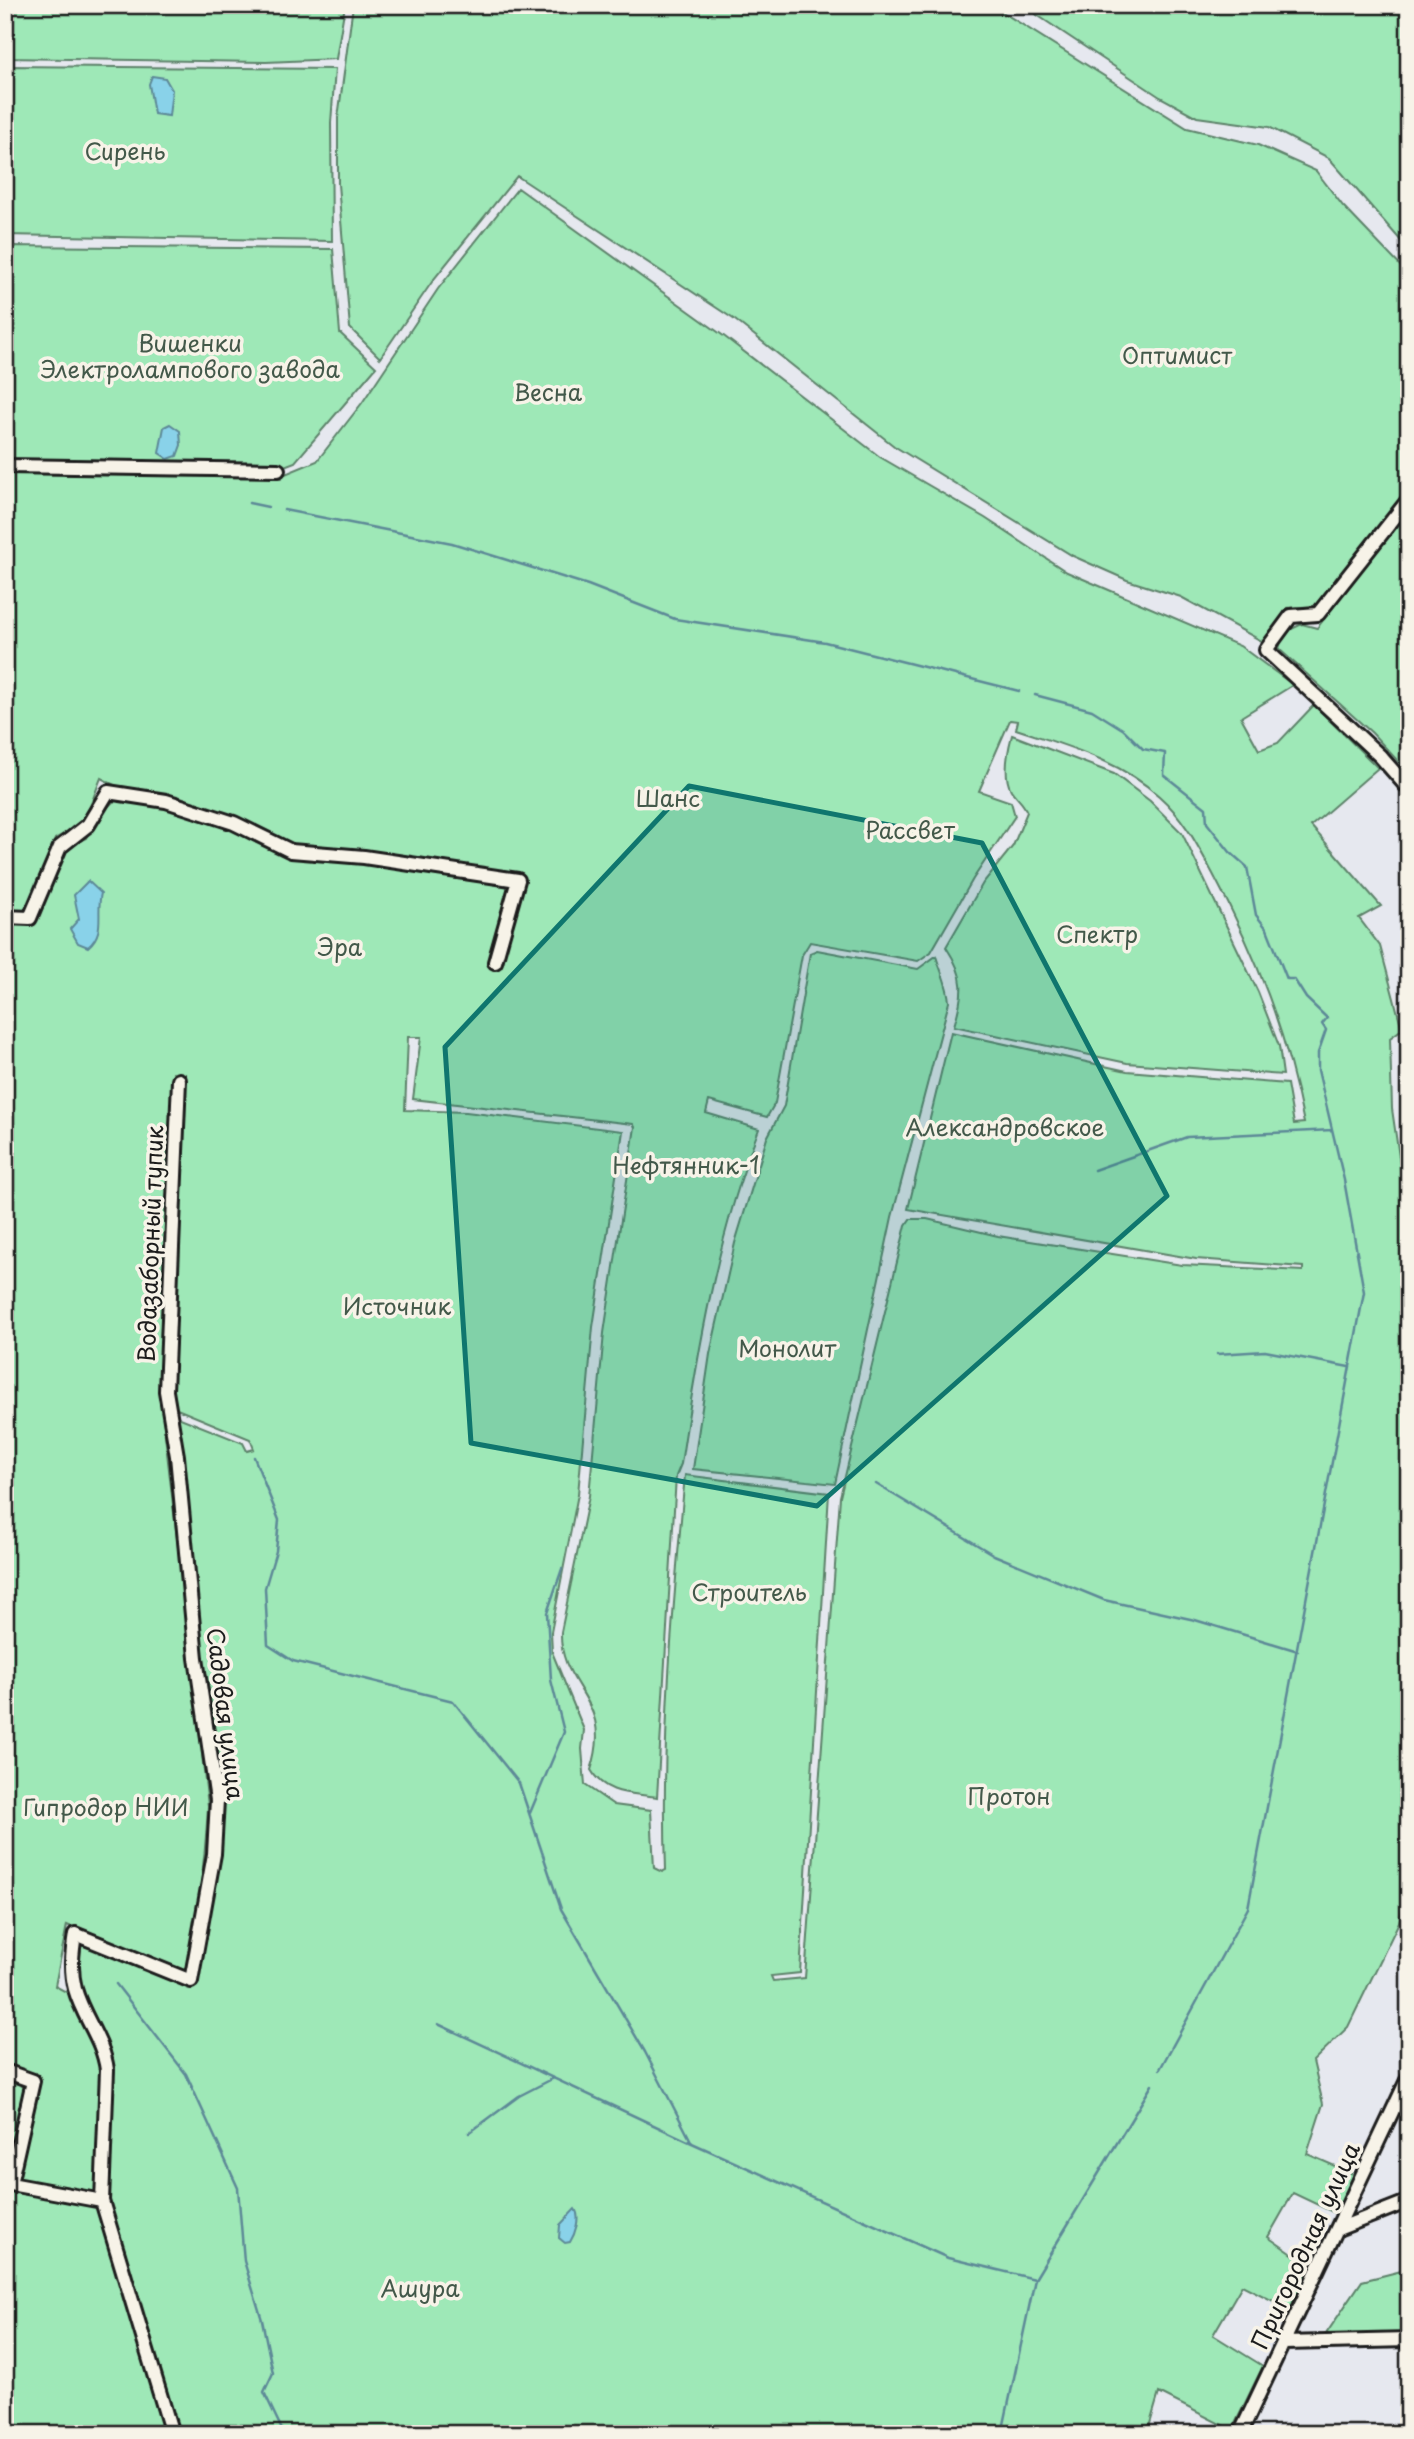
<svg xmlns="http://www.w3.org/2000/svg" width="1414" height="2439" viewBox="0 0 1414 2439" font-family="'Playpen Sans',sans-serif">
<rect width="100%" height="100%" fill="#e6e8ef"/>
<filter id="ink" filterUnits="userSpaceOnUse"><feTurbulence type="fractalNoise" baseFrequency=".0143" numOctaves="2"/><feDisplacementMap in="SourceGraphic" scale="14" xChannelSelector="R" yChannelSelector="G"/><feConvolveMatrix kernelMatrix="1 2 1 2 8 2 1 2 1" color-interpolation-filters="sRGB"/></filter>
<g filter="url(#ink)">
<path fill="#9ee8b7" stroke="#5d826a" stroke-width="2" fill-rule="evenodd" d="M5,5H345L336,59L266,62L5,58Z
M353,5H991L1187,128L1258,145L1316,171L1343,206L1409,275V492L1317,606L1287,608L1267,644L1181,597L1127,580L1073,556L894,446L735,320L517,176L434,279L380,358L350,328L338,184V118Z
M1022,5H1409V250L1329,158L1269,127L1197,117L1160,97Z
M5,66L335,69L331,123L332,241L5,235Z
M518,188L725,337L880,457L985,518L1067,572L1240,646L1293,685L1241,717L1259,750L1278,743L1314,705L1378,768L1311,826L1381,906L1359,918L1380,946L1402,1029L1390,1038L1392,1109L1405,1198H1409V1881L1399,1922L1348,2027L1313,2061L1323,2104L1307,2154L1358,2176L1339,2215L1293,2193L1268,2237L1314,2269L1293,2311L1242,2285L1213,2335L1263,2366L1232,2430L1159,2393L1147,2434H5V2187L108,2202L111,2051L79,1990L77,1955L80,1946L90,1944L192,1989L215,1865L210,1733L178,1417L243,1443L247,1451L254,1449L250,1439L172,1407L185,1074L173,1073L160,1352L163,1418L208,1806C205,1864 198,1918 184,1974L67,1925L55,1986L70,1994L101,2054L99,2196L16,2182L36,2078L5,2068V921L34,922L68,846L86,838L95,819L114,801L176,807L235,830L279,852L510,882L489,965H497L523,876L286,843L243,821L178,796L116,786L101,778L84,822L55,839L28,914L5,912V472L278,477L317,461L362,403L438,289ZM1010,720L1018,721L1016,729C1066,746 1119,760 1159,796C1184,818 1198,846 1213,874C1257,956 1286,1032 1304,1123L1294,1124L1287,1084L1127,1071L951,1032L908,1209L1196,1259L1303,1267V1271L1182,1265L998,1236L927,1219H910L906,1225L840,1497L805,1978L773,1981L771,1976L800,1973L829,1493L685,1475C673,1606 661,1738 666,1870L662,1872L654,1868L651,1810L614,1805L585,1785L582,1749L584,1730L552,1652L551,1632L578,1494L593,1327L623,1131L466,1112L405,1110L408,1037H421L413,1099L633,1124L635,1127L604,1333L589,1496L561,1632C559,1689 615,1698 591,1770C605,1795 631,1793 657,1797L676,1476L681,1464C698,1351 717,1236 759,1129L706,1113L709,1101L767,1117L775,1103L802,955L810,942L918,961L931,952L973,879L1015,816L1011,802L979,791Z
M5,246L333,249L340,333L376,367L295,462L279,468L5,462Z
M1409,509V773L1372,733L1279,649L1283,633L1302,624L1317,628Z
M1012,735L1114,774L1150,801L1182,833L1258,992L1279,1046L1283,1075L1127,1063L954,1026C964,993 966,977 946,947L983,883L1013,846L1027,812C1023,802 1016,798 1011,790C1003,776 1008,750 1012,735Z
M817,950L918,969L936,956C941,973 948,985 949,1002L892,1217L835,1484L693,1469L710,1354L735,1243L767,1138L784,1106L810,953Z
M5,2076L27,2084L5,2178Z
M1409,2269V2333L1324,2337L1362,2281Z"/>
<path fill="#89d2e9" stroke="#5d8997" stroke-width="2" d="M152,76L165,78L172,90L169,116L154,114L149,84Z
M170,424L180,431L181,445L177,456L168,459L159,453L164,427Z
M88,881L101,893C96,914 106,932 88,947L78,943L70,929L79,919L74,895Z
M575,2209C581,2217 575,2234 570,2242L565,2243L559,2238L560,2225Z"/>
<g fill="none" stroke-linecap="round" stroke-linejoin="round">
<path stroke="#5d8997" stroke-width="2.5" d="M1388,5L1409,13
M249,503L268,507
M284,510L452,543L588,585L675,619L825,642L1019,691
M1035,695L1092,710L1124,730L1143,749L1165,753L1164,775L1206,808L1207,823L1230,852L1247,867L1256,915L1267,929L1287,979H1294L1306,998L1327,1018L1322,1024L1326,1030L1318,1053V1070L1344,1180L1364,1292L1248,1908L1160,2069
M1094,1170L1187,1137L1332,1130
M1217,1354L1265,1351L1349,1367
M254,1457L279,1520L276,1551L265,1588L268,1645L293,1661L453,1701L519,1783L561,1909L645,2052L692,2143L948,2258L1035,2279
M876,1484L994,1555L1104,1600L1195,1620L1298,1651
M530,1813L564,1732L551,1680L547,1613L562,1569
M116,1984L186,2074L238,2188L244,2261L262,2320L273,2373L264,2392L284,2434
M438,2024L692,2143
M469,2133L519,2096L554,2078
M1002,2434L1035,2279L1152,2085"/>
<g stroke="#1c1c1c" stroke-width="18">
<path id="minor" d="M5,466L278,470
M1409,499L1318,614L1291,616L1266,650L1380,756L1409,789
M5,917L30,918L60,847L88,825L108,792L166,801L234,823L291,851L364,857L518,880L495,962
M5,2071L33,2081L10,2184
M5,2183L102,2201
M1338,2229L1409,2201
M1284,2343L1409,2340
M172,2434L102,2201L107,2070C103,2039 83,2018 75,1989C70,1970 72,1953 75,1934L191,1981L214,1854L217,1800L196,1658L177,1456L166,1391L179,1080
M1240,2434L1409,2076"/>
</g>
<use href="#minor" stroke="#f7f3e8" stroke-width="12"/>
</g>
</g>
<path fill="#0f766e" fill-opacity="0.2" stroke="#0f766e" stroke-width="5" stroke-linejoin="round" d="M689,786L982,843L1167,1196L817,1506L471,1443L445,1047Z"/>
<g text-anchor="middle" stroke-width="7" stroke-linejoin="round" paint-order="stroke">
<g font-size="23" fill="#43594a" stroke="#f7f3e8">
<text x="125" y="160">Сирень</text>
<text x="190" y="352">Вишенки<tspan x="190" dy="26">Электролампового завода</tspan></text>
<text x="1177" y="364">Оптимист</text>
<text x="548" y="401">Весна</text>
<text x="668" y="807">Шанс</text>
<text x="910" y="839">Рассвет</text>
<text x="1097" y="943">Спектр</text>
<text x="340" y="956">Эра</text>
<text x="1005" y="1136">Александровское</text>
<text x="686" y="1174">Нефтянник-1</text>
<text x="397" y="1315">Источник</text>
<text x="787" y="1357">Монолит</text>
<text x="749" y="1601">Строитель</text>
<text x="1009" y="1805">Протон</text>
<text x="106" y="1816">Гипродор НИИ</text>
<text x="420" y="2297">Ашура</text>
</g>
<g font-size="23" fill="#1c1c1c" stroke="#f7f3e8">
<text transform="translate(151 1244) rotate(-88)" y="8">Водазаборный тупик</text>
<text transform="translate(225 1714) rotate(83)" y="8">Садовая улица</text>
<text transform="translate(1306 2246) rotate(-65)" y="8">Пригородная улица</text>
</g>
</g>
<rect width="1414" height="2439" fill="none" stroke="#f7f3e8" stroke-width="28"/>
<rect x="14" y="14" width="1386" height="2411" fill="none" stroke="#1c1c1c" stroke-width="2.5" filter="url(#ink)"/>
</svg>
